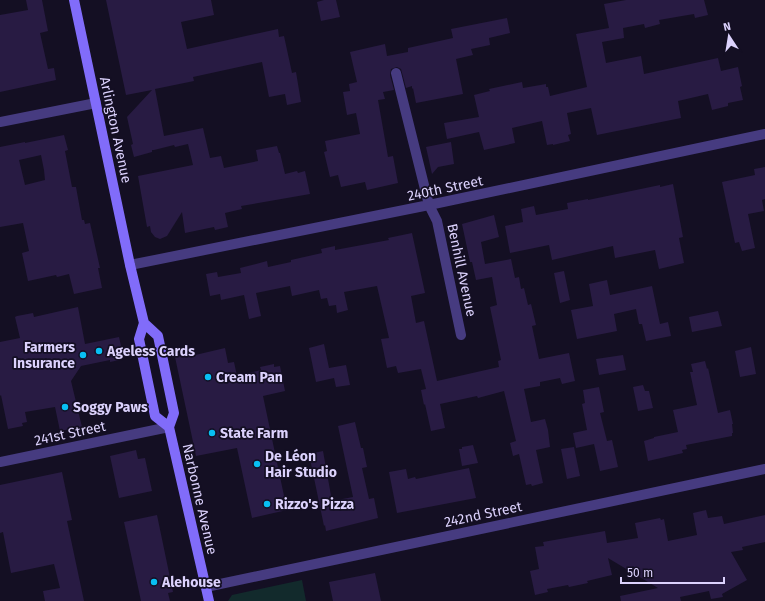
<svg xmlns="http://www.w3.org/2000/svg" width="765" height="601" viewBox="0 0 765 601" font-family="'Fira Sans',sans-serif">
<rect width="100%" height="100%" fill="#140f23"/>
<path fill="#122a2c" d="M302,580L306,601H228L232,595Z"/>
<path fill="#281b43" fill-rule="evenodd" d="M26,0H42L48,31L40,33L48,69L54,68L56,80L0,92V15L28,10Z
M106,0H211L214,15L181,22L187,49L278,29L279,37L284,36L292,73L296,72L301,102L287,105L285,94L269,97L262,62L193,77L194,81L155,89L164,136L203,128L210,158L221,156L224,168L258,161L256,150L277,146L279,153H280L285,174L297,171L298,173L305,171L310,194L241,206L242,209L225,213L228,227L215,230L214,227L185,233L182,212L167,236L160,239L155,237L151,232L150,226L147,227L138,176L193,165L188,144L175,147L174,145L154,150H152V152L134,157L131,145L133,144L127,117L152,90L126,95Z
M324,0H336L340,17L321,21L317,2Z
M626,0H704L708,15L695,18L694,14L682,16L659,20L660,24L645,28L644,24L623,28L624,38L602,42L606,63L641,56L644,74L718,58L721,71L738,67L742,86L740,87L743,100L728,103V106L712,110L708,94L678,101L681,118L597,135L591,108L567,113L571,134L568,135L570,141L553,145V144L547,145L542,121L512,128L515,143L484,150L479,132L447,139L444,123L479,117L474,95L490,91L489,89L522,82L523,88L546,84V87H548L550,96L587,87L576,34L609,28L604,4Z
M507,18L510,33L489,38L490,45L471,49L473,55L456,59L463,94L416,103L413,88L412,89V86L406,88L401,69L397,67L391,69L390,75L394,90L383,92L385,99L378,100L388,157L393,156L398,183L367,190L365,182L341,187L338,175L330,177L324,152L327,151L325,141L360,134L356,113L347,115L343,92L350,91L349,84L357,82L350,52L385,44L387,56L408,52V48L453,38L451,29Z
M64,135L68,150L65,151L72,187H76L82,220H84L85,224L90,223L100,268H98L102,288L74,294L69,274L57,277L56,275L28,281L22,253L29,251L23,223L0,227V147L25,142V143ZM41,155L44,170L45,180L25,185L19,160Z
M451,142L454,164L438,167L432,174L426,147Z
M765,167V199L762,200L764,211L748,214L755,248L742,251L739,242L735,243L722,182L755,175L754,169Z
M673,184L683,237L679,238L684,263L659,269L655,250L615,258L613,246L552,260L549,245L510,253L505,226L523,222L521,209L534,206L536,215L568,209L567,203L588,199V200L660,185V187Z
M494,215L499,237L481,242L485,264L511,259L515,278L519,277L521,289L524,288L528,305L531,304L536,325L532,326L539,359L569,353L575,381L562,384L560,378L540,382V386L524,389L531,422L545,419L548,430L550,447L536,450L543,483L532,486L531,484L526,485L519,454L513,456L510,443L516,441L504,391L478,398L477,396L440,404L445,428L431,431L425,404L424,405L421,390L426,389L421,369L398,373L396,366L387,368L381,339L389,338L377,286L344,292L348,310L337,313L336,305L329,306L327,298L321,299L319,290L292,296L290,286L256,293L261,316L249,319L244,295L221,300L220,294L210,296L206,274L217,272L218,277L241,273L240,268L256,264L267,261L268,267L291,262V260L322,253L321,249L335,246V250L389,240L388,238L412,233L425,293L411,296L416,323L424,321L437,381L499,367L498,361L501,360L490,307L497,305L492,277L476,280L472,262H470L462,224Z
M564,271L570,300L560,303L554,273Z
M607,280L610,295L652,286L660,324L668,322L671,336L646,341L642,324H639L636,309L614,314L617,331L577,339L571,310L593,306L589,284Z
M78,307L85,344L119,337L124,359L110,362V360L81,366L71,381L82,427L60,431L55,407L25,412L27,422L22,423L23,426L8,429L1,395L0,396V342L20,338L15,317L17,316L33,313L34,317Z
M718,311L722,326L692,332L689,317Z
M324,344L329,368L346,365L350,385L336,387L334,378L316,382L309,348Z
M751,347L756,374L740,377L735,351Z
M225,348L228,363L234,362L237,376L261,370L260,367L274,364V367L280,366L285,391L263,396L287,510L252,518L237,448L196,456L175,357L191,354V356Z
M623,355L626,370L599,375L596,359Z
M705,361L707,369L708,368L718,413L730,410L733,424H732L733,433H732V436L686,445L687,449L682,450L683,453L648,461L644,441L654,438V437L678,432L673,410L697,405L690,372H693L691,364Z
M643,385L645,391H649L653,408L638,411L633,387Z
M599,387L604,412L600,413L607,441L612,440L618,467L600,471L594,444L576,448L573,433L587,430L582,404L585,403L583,390Z
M355,422L361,448H363L367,467L362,468L369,499L374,498L378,518L326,531L325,525L324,526L309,454L323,451L332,501L353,497L338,426Z
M473,445L478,463L462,466L459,449H462V447Z
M574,447L580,476L567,479L561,449Z
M136,450L138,459L145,458L152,491L119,498L110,456Z
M469,468L476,498L397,513L389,472L406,469L408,479L415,477L416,479Z
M62,472L72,520L67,521L84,601H45L43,591L60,588L54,564L11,573L3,532L0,533V485Z
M706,510L708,518L722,516L724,524L765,515V542L742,547L743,550L731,552L747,580L722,594L723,597L711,599L709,591L680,597L681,601H621L620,596L658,588L608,558L612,575L587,581L588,583L569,587L568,585L547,589L548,592L535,595L530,571L539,569L535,547L544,546L543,542L605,531L607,543L638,538L635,523L660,518L661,520L664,519L668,541L697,535L693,513Z
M157,515L173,592L168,593L170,601H141L124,522Z
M375,573L381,601H333L329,582Z"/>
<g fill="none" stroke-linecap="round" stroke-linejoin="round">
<path stroke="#463b80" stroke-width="10" d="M396,73L429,205L437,221L461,335
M0,122L96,103
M130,265L429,205L765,134
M0,462L169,427
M206,587L765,469"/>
<path stroke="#816cfa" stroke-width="10" d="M74,0L130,265L144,323L139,339L155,416L169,427
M144,323L158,336L174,413L169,427L209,601"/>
</g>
<g fill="#08bff3" stroke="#140f23" stroke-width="1.5">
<circle cx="99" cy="351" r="4"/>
<circle cx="83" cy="355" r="4"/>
<circle cx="208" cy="377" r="4"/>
<circle cx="65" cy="407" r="4"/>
<circle cx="212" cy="433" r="4"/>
<circle cx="257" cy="464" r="4"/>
<circle cx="267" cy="504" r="4"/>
<circle cx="154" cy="582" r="4"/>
</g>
<g text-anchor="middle" stroke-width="3.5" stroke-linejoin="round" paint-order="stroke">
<g font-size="14" fill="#dcd2fd" stroke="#140f23">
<text transform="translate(116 130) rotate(78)" y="5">Arlington Avenue</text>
<text transform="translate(445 188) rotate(-12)" y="5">240th Street</text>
<text transform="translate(462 270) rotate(78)" y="5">Benhill Avenue</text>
<text transform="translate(70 433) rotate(-12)" y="5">241st Street</text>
<text transform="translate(200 499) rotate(77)" y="5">Narbonne Avenue</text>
<text transform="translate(483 514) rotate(-12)" y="5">242nd Street</text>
</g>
<g font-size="14" font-weight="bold" fill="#dcd2fd" stroke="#140f23" text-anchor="start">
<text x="75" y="352" text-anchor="end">Farmers<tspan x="75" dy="16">Insurance</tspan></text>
<text x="107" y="356">Ageless Cards</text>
<text x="216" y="382">Cream Pan</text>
<text x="73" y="412">Soggy Paws</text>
<text x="220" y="438">State Farm</text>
<text x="265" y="461">De Léon<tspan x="265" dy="16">Hair Studio</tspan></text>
<text x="275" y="509">Rizzo's Pizza</text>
<text x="162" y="587">Alehouse</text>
</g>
</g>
<g transform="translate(729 36) rotate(348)" stroke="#140f23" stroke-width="3" paint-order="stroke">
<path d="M0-3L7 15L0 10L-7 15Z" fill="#dcd2fd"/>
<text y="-6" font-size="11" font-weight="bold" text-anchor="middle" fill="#dcd2fd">N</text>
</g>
<path d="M621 577v6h103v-6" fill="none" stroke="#dcd2fd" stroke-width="2"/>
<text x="627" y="577" font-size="12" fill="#dcd2fd" stroke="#140f23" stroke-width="3" paint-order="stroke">50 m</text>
</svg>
